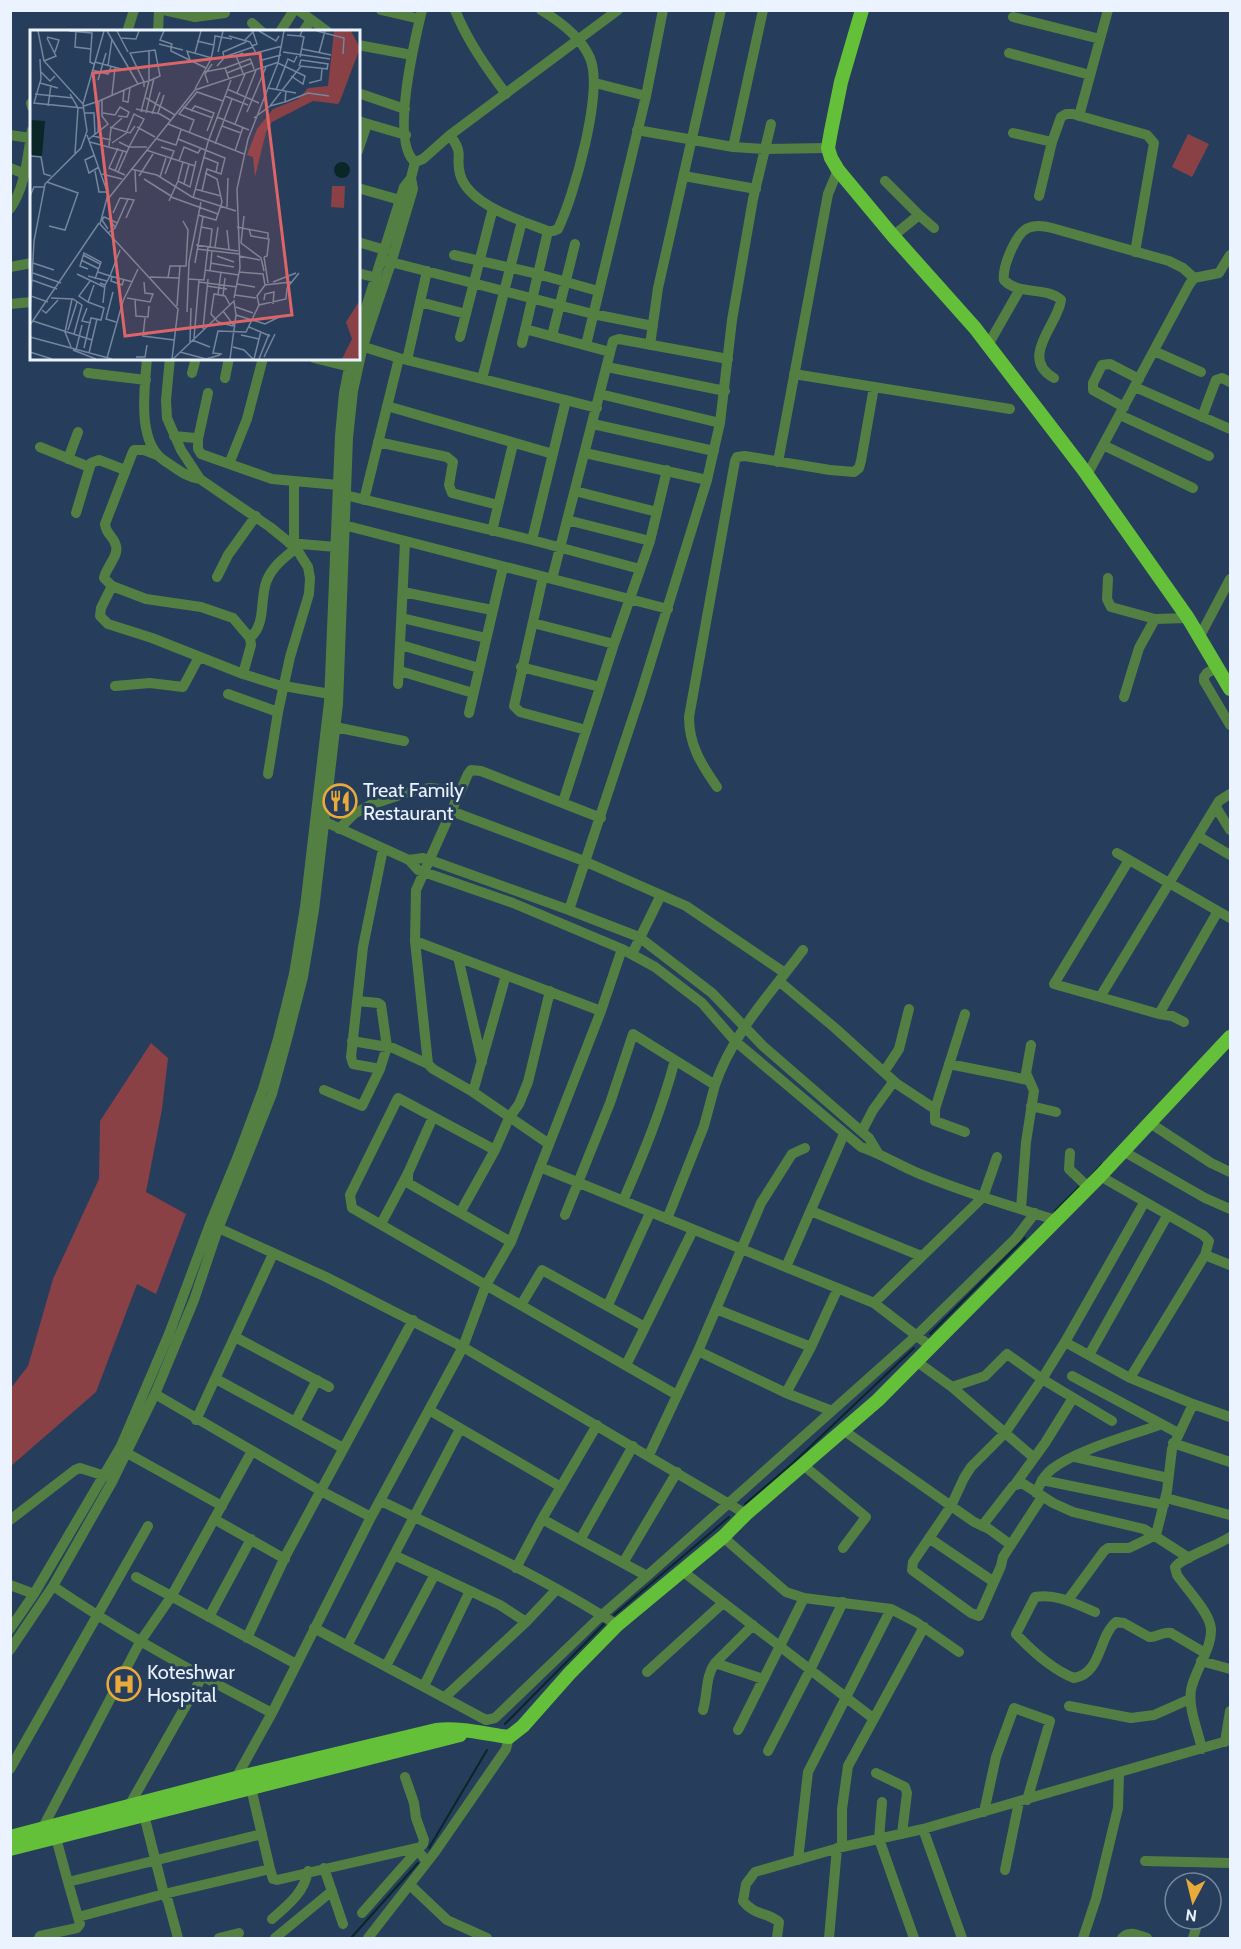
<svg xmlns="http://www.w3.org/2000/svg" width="1241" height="1949" viewBox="0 0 1241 1949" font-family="Cabin,sans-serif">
<rect width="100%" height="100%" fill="#273d5c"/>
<path fill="#8a4146" d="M1188,134L1209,144L1192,177L1172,167Z
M151,1043L168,1058L162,1109L146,1192L186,1214L156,1294L137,1284L96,1392L11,1466V1388L28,1366L53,1279L99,1179L100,1121Z"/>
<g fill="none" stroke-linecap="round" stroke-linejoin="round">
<path stroke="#0a2626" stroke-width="2" d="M1090,1177L1102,1164
M1055,1211L1080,1186
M930,1334L1025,1238
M745,1504L793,1463L914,1348
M614,1615L729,1517
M505,1724L606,1622
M429,1848L487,1750
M351,1938L418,1863"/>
<path stroke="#547f43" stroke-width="10" d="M164,10L195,17L225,13
M298,10L328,32
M381,10L420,19
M422,10C415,39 390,142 415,162L423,159L450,135L618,10
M455,10C468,42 486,67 506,94
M1013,17L1100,39
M252,23L262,32
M127,32L134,10
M158,32L159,10
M280,32L294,10
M303,32L311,20
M358,45L412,55
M1009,53L1090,75
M595,83L646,96
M358,93L405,109
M31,103L32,107
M1079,116L1108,10
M358,121L406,135
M637,130L733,147L765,149L828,148
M1013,133L1052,142
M10,135L30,138
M450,135C465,156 455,155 460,174C468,205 522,221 548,231H553L558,229C574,196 604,91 590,58C581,37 561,22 541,10
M733,147L763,10
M358,151L367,124
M10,168L25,174
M684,176L756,189
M885,181L919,215L893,236
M358,188L400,200
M1039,196L1052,142L1061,117L1066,114H1073L1147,135L1154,143L1135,252
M10,209C26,186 27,157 32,130
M919,215L934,228
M358,242L385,250
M454,255L538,274L598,291
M383,260L593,314L653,326
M10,267L32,263
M358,273L377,278
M420,302L466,314
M10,304L32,302
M525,329L610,352
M358,333L404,187L411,178
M552,336L575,244
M460,337L493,208
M522,343L548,231
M358,345L399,358L597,408
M586,345L646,96L663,10
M650,345L658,288L721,10
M988,345L1020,289
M1154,351L1201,372
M147,358C145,385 138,432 157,454C160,458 166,462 171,465C181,472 188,477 200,479
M170,358L166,400L167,418L181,450L200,479L270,527L296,548L308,567L310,578L309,594L290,657L278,712L268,774
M314,358L350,367
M407,360L427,271
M607,367L725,391
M88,373L146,380
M192,373L196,358
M794,374L1010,409
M225,378L229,358
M1054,378C1018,358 1059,323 1061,300C1046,286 1019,296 1004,280C1002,267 1016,233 1028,228C1035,225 1045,226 1052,228L1169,261L1183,268L1194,278
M482,379L522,221
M1135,387L1230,429
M600,394L720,423
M387,406L553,454
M1124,407L1093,390V383L1102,365L1110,364L1139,379
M1120,415L1209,456
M1202,417L1216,380L1222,378L1230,382
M593,424L714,451
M174,436L195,438L198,439V449L201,454L272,479L338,485
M198,439L208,393
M378,442L447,457L453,462L449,485L452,493L498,505
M1103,445L1193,488
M40,447L89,467
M585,453L707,480
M157,455L144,450H134L132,454L105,524C106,535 114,536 116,546C119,556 106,567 104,578L112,586L146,599L201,607L233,618L250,638L251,645L243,674
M68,459L78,432
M778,462L828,194L838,170
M229,464L247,419L263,358
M1087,475L1189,285L1194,278L1219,273L1230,255
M575,491L657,512
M341,494L532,540L640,569
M364,500L399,358
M76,513L91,463L99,460L125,470
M567,520L650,541
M340,524L668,609
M492,531L513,444
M532,540L566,400
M289,543L336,547
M294,543V482
M217,577L228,555L256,516
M543,577L514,706L520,712L586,730
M1108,578L1107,599L1111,607L1155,619L1188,618
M552,579L613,341L619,339L728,359
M112,586L101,608L100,616L108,624L152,638L243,674L278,685L330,694
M403,592L492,610
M402,618L486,638
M533,623L614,644
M1200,636L1230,579
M250,638C267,623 259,599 267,580C273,566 285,557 296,548
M401,645L479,668
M521,667L600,687
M1218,667L1207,673L1204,677V681L1230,725
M400,671L473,693
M398,684L405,542
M115,686L150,683L183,687L199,657
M228,694L278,712
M1124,697L1139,648L1155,619
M469,713L503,567
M335,727L404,741
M717,787C701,764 689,745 689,717L735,461L737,457L745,456L830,470L854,472L859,468L861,461L874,387
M563,802L614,644L650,541L667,470
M1216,807L1230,830
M451,811L584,861L686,906L785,973
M319,819L409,860L418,870L513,903L622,949L655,967L702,1003L735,1041L861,1147C882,1154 900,1166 920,1174C964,1192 1010,1206 1056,1220
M339,829L354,814L370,805L412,791L430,788L460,791
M1198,836L1230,855
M1117,853L1230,918
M409,860L423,858L430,860L569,910L639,937L712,993L763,1046L869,1138L878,1153
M569,910L641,693L707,480L720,423L732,320L753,199L771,124
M1218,911L1159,1014L1100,997L1219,801L1230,794
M415,941L601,1011
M632,954L661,895
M458,957L482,1062
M780,982L835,1028L897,1084L935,1109V1121L965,1132
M550,991L528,1082L519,1104L509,1118L495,1150L398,1098L350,1195L352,1208L677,1395
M1100,997L1054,984L1129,860
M357,1001L378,1003L381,1005L387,1047L380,1069L353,1064L351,1057L363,947L383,849
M1159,1014L1172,1016L1184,1022
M352,1041L393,1048L428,1064
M949,1064L1028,1080
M884,1072L899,1049L909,1009
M324,1090L362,1106L380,1069
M473,1092L506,975
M1031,1106L1056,1112
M935,1109L965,1014
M433,1117L408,1173V1183L511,1242
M1150,1123L1211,1163L1230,1172
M862,1131L873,1110L894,1081
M549,1144L473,1092L433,1069L428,1064L415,941L416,890L468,774L471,770L481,771L601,818
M805,1148L792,1154L761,1203L716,1309L811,1347
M1123,1151L1205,1198L1230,1209
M1070,1153L1069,1169L1088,1187
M540,1167L874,1303L930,1346
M1100,1176L1203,1235L1209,1241L1205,1255L1130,1378
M623,1201C643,1155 662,1109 675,1060
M1021,1209L1026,1142L1034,1091L1026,1073L1031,1045
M811,1211L921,1256
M460,1213L495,1150
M565,1215L610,1103L633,1034L715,1085C732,1034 771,993 803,950
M667,1219L704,1126L715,1085
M381,1224L408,1173
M214,1226L326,1277L463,1347L746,1514
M1205,1255L1230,1265
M786,1267L844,1134
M874,1303L983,1197L997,1157
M521,1305L542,1270L645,1327L693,1230
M608,1305L650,1213
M235,1337L329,1387
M1065,1342L1144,1203
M698,1351L716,1309
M1089,1355L1167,1216
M916,1361L952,1387L985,1376L1007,1354L1042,1379L1065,1342L1130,1378L1193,1404L1230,1417
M626,1365L645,1327
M1072,1376L1178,1433
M216,1379L343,1448
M952,1387L1033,1457
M786,1393L811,1347L838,1288
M155,1394L321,1491L371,1517
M429,1410L561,1487
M196,1420L273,1254
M295,1422L317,1380
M460,1429L394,1555L500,1605L526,1622L557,1589
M843,1430L974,1522L989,1529L1011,1545
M1173,1443L1230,1462
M127,1453L222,1506
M649,1455L698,1351L786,1393L832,1411
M1075,1457L1168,1478
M803,1465L866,1517L843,1548
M1042,1480L1164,1505
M1016,1483L1045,1443L1073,1398
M1036,1493C1040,1484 1044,1475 1052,1469C1076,1450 1132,1435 1162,1424
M1042,1497L1003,1557L1001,1566L979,1616L971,1613L912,1570L913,1562L951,1506L964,1478L971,1467L1005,1433L1042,1379L1112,1421
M1166,1498L1230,1515
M381,1501C460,1539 543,1577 617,1625
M214,1519L285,1559
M10,1520L75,1470L80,1468L105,1476
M982,1526L1013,1486L1022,1483L1053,1503L1073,1512L1144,1529L1189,1558
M723,1537L786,1592L804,1598L891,1609L916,1622L959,1652
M929,1538L994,1582
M580,1540L633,1446
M623,1563L677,1472
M516,1568L542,1519
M681,1570L874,1719
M647,1576L916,1336L1016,1238L1035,1213
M136,1577L296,1664
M10,1585L34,1594
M53,1586C123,1634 196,1674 272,1713
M1068,1600L1104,1551L1108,1548H1129L1156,1535L1167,1491L1172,1449L1193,1404
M1095,1612C1076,1604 1056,1593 1035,1597L1016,1634C1032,1651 1053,1670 1074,1678C1102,1673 1098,1637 1116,1622L1124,1623L1149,1637C1157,1638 1162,1631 1171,1633L1205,1653
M209,1617L251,1539
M753,1625L715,1663L763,1679
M314,1628L486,1720L495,1718L602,1615L647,1576L542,1519L597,1425
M10,1629L34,1594L121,1446L169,1334L210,1224L238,1156L263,1089L278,1039L294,974L305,907L329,702L340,436L344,393L351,358
M247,1638L286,1555L413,1320
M347,1646L394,1555
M10,1650L53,1586L112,1482L155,1394L194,1300L218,1229L272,1094L286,1043L303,977L314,910L338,704L348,438L353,391L363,346L391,263L413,189L411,178L415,162
M1201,1661L1230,1669
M386,1666L435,1574
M647,1672L723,1603
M424,1686L470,1591
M445,1697L526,1622
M1069,1706L1131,1718L1154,1715L1190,1699
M703,1710C708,1694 705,1677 715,1663
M738,1730L804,1598
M1225,1742L1230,1711
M1202,1749C1198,1731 1188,1708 1191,1690C1194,1671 1216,1643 1210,1624C1206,1609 1186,1588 1177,1575L1175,1567C1183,1557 1217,1546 1230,1537
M768,1751L810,1670L843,1602
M10,1769L148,1526
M876,1773L905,1787L907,1793L902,1834
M236,1778L272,1713L371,1517L463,1347L486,1285L511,1242L601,1011L622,949
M882,1802L879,1839L914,1938
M129,1806L202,1677
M984,1812L996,1757L1014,1708L1050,1721L1027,1800
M144,1815L164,1894L270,1869L251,1788
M42,1829L140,1642L171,1597L252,1451
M923,1829L962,1938
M56,1838L68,1882L262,1834
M842,1847V1809L848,1766L924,1627
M798,1860L808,1772L891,1609
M1145,1861L1230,1863
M324,1868L343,1924
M270,1869L273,1879L277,1880L416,1848L427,1862
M1005,1870L1019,1802
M68,1882L78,1917L164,1894L168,1901L178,1938
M410,1885L447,1920L487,1938
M362,1913L423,1844L424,1840L416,1818L414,1803L405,1777
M272,1919C288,1905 304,1893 308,1871
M39,1938L40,1936L77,1928L80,1924L78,1917
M219,1938L239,1933
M275,1938L332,1891
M368,1938L435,1852L506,1749L509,1737
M777,1938L779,1922C766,1911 756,1917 743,1901L746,1884L755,1872L842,1847L923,1829L1230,1740
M829,1938L837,1848
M1083,1938L1096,1899L1118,1808L1119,1773
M1122,1938C1129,1930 1138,1935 1147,1938
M1193,1938L1199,1919"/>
<path stroke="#65c039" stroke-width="14" d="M862,10L841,82L831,131L828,148L831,158L838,170L893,236L975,328L1083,469L1188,618L1230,689
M10,1837L236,1778L436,1730C460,1727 485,1734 509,1737L523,1726L569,1674L617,1625L723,1537L746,1514L878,1400L1100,1176L1230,1037
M10,1849L460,1735"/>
</g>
<defs>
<g id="restaurant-ring" transform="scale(1.725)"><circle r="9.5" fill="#273d5c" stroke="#eaaa39" stroke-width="1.5"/><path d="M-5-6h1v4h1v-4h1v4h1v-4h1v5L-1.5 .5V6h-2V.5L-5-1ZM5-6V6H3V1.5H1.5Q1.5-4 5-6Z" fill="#eaaa39"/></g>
<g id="hospital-ring" transform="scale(1.725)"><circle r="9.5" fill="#273d5c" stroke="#eaaa39" stroke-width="1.5"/><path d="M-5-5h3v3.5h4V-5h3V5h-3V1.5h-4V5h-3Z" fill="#eaaa39"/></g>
</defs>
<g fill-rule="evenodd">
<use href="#restaurant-ring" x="340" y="801"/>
<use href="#hospital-ring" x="124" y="1684"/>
</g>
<g text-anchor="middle" stroke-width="6" stroke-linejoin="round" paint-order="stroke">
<g font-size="20" fill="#eaf3ff" stroke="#273d5c" text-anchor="start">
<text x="363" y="797">Treat Family<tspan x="363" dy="23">Restaurant</tspan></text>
<text x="147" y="1679">Koteshwar<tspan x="147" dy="23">Hospital</tspan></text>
</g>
</g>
<g transform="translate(30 30)">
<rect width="330" height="330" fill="#273d5c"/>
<path d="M304,1H321L330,18L310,71L308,74L283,71L242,92L236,102L225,147L223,127L217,125L227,99L243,79L268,69L278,58L298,56ZM302,156H315L314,178L301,177ZM330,270V323L327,329H312L322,309L316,292Z" fill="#8a4146"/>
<path d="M0,90L15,91L12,126L0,125ZM304 140a8 8 0 1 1 16 0a8 8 0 1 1-16 0Z" fill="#0a2626"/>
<path fill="none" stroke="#75869d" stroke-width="1.5" d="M39,1L62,3L60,32L64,34M46,1L45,17L61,19M77,1L108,54M87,1L98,22M134,1L130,10L142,14L141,17M229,1L246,11L249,6M287,1L314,8L313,24M257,5L270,6L272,1M199,6L220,12L226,23L252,16M17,7L29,10L25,22M91,8L106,9L109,1M215,10L223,2L227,14L222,16M167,11L184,15L185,6L202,9M129,14L153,20M141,17V21L176,38M272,19L301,25M188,22L193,1M253,22L300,29M165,23L171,1M213,23L206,26L209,33L220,29L222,33M289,23L295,1M194,27L223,17M270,27L274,7L270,6M10,29L11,49L4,73L53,78M160,30L157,21L182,28M232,30L251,25M14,31L26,26L17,8M65,32L95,40M248,33L254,1M78,36L82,9M187,36L194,28L193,22L216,12M269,36L271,30L298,34L297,39M270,36L298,39M100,39L120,37M62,40L78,44L81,37M11,42L20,51L25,46M174,42L195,38M197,43L222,33L224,39M199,49L195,38L209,33L213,43M68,50L76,23M119,50V20M10,53L28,58M178,53L175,44L182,34M279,53L291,50L292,39M238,58L266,63M165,59L181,29L184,15M197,59L229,73M94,60L93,71L98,72L100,58M246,60L258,29L264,32L267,26M207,63L215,44M5,64L43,68M40,64L48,78L45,123M82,65L85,38M195,66L218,75M116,68L145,85M255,72L278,63L299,66M53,74L74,1M18,76L21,55M54,76L69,71L108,54L114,52L119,51L130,46L125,20L100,23L114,52V57M240,76L255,72L256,61M153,77L183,88M106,79L130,84L140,90M161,81L165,76L184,83L177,101M111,82L119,51M217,82L236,37M54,83H64L65,104M73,83L85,85L90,77L99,82L97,87L88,86M116,83L124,48M128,83L134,65M122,84L130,62M187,87L219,100M224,88L240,76L271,36M138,94L214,124M205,94L226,40M192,96L211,103M80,97L100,103L105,96M107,97L125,107M68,102L69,71M159,103L164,90L149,84L167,62L193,71M57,105L78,164L70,194L148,279L142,329M63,106L81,110M59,109L78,94L72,86V70M127,109L146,115L151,100M148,109L195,128L191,144L177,139L172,161M60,112L97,122L99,117H117M89,112L99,117L114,89L104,84L97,101M82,113L98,102M185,114L202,69M79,116L81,98L92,88M131,117L144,121L135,144M88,118L79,138L95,145M116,120L165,136M205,121L213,97M65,125L55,130L59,143L69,137M0,126L11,127L14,144L21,146M173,127L188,133L186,142M149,131L154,117L168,123L171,118M101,139L127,145L162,167L206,181M105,140L106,162M65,141L69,162H77M85,141L93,121M88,142L97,122M72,144L92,149M109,146L123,124M130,147L136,128M114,149L141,166M148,151L153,132M17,152L48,163L35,200L19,196M154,154L159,134M165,159L191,166M0,166L4,157H14M141,167L188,184M163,168L178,112L201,50M78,169L165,60L249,32M139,171L148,151L160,157L166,131M197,177L198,148M168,185L186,190L192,172L187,149L175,143M214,186L211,213L231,228L234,241M96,188L104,170L98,169M85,197L79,189L87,193M171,197L182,199L180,217M207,197L238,203V208M78,199L72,190L74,187L79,189M219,199L221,206L239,209L237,226L234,227M197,200L199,219M78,203L85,198L98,169L90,168L83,183M166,215L208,221M185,217L188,197M167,219L209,224M90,220L80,246L103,252M53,225L70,234M187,226L204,232M209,226L230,230M234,227L238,253M51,230L69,239M3,233L24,240M165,233L173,187M180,233L204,237M58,239L50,236L54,223L71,232L65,249M175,240L209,245M180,241L182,221M68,242L80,246L75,255L70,253M209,242L233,244L235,255M3,243L31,253M47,244L74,257M58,246L77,251M82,246L81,251L92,255L94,249M120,247L149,248M138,248L140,236H156L158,200L153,191M158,249L174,250L178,217M2,250L27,259M60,251L49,266L58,272L64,255M169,252L207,257M243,252L266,243M207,254L225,257M177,256L197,259M83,262L76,289L86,292M188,264L191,242M205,265L226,268M1,266L18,272M193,266L195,248M21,268L43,269L52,275L44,304M97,268L120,272L123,264L115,263L114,252M204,268L210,238L207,159L218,109L248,33L275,46L273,54L261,46M105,270L106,286L118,287L119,276M234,270L235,264L244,262L243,274M73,273L75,255M200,275L195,266L184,264L181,284L188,292L203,296M229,275L227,266L235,255L261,252M147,276L150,236M206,277L223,283M57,278L52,291L61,293M12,280L16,283L28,270M193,281L205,297M157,282L159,232L171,172M0,284L4,211L15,154L51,118L57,101L53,74L14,31L8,1M206,285L235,294L249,287M115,288L113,306L144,310M3,291L62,310M0,295L69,193M219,297L240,306M173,299L178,249M38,300L47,272M211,305L229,309M0,307L82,329M164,308L169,250M162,310L180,317M160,312L161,278M41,317L35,302L42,269M203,317L214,320L223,329M54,318L61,288L71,290L74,278L58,272M43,320L66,329M46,320L52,295M0,322L22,329M150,322L176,329L190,325M59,323L67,289M192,324L183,323L188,301L216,302L229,275L256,269L257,258L269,243M106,327H115L117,315M234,327L245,304M77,328L93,271L108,239M143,329L204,271L206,285L200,329M224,329L231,301M229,329L239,304"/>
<path fill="#dc6568" fill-opacity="0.15" stroke="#dc6568" stroke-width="3" d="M230,23L262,285L95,306L63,43Z"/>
<rect width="330" height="330" fill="none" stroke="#eaf3ff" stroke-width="3"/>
</g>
<rect width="1241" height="1949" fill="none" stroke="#eaf3ff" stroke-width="24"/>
<g transform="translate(1193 1901) rotate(187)"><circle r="28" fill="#273d5c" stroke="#75869d" stroke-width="1.5"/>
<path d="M0-4.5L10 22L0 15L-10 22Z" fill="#eaaa39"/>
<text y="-9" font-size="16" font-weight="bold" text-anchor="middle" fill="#eaf3ff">N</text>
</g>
</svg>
